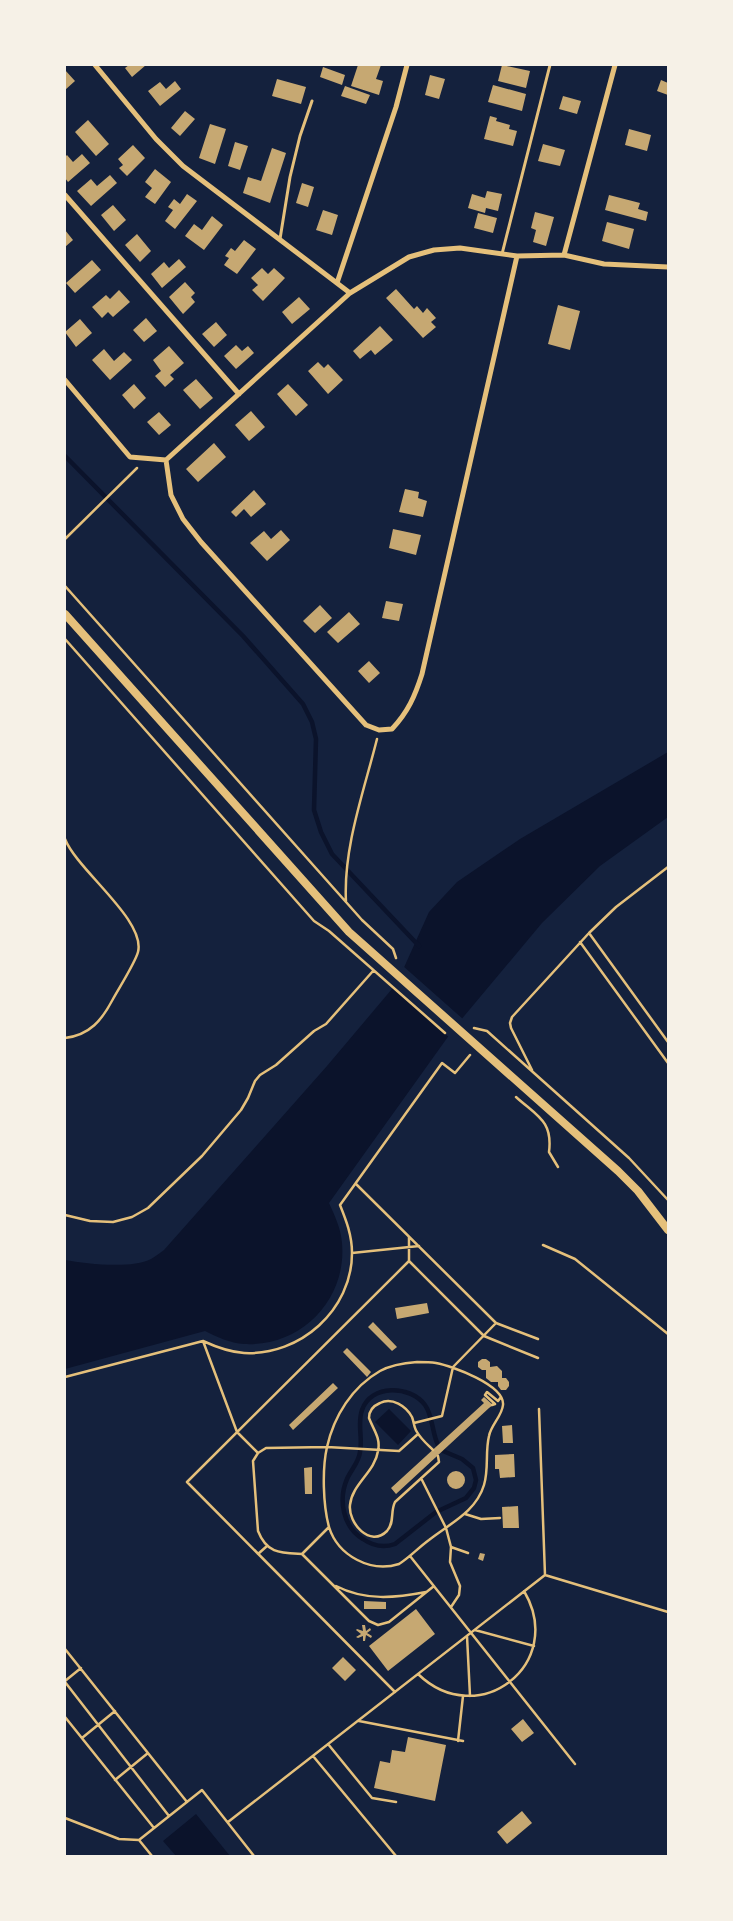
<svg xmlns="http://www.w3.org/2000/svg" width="733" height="1921" viewBox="0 0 733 1921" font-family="'Source Sans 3',sans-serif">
<rect width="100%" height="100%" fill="#14213d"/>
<path fill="#0b132b" d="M668,752V817L600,866L542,923L455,1027L329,1203C335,1216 341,1229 342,1243C347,1300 301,1347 244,1344C230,1343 217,1337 205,1331L65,1369V1260C87,1264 132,1269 151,1259C156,1256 160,1253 164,1250L327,1066L397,983L429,912L457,882L520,839Z
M389,1409L411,1431L398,1445L375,1422Z
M196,1814L230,1856H176L163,1841Z"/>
<path fill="#14213d" d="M403,966L464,1020L450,1038L391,987L398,978Z"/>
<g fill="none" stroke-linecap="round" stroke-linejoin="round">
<path stroke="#0b132b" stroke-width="4.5" d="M65,456L243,636L303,704L312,722L316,739L314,810L321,832L332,854L419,946
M438,1445C432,1433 433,1416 425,1405C410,1385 371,1384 362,1410C357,1424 363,1438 360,1452C359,1462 351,1470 347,1479C338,1500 343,1527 363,1539C373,1546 384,1548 395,1544L436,1512L466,1498L474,1488L476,1480L473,1468L462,1459L443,1451"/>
</g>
<path fill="#c6a872" d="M129,65H146L132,77L125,68Z
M358,65H381L376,79L383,81L379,95L351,86Z
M502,65L530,71L526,88L498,81Z
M323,67L345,75L342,85L320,77Z
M65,70L75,81L65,90Z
M430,75L445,79L439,99L425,95Z
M277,79L306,87L301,104L272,96Z
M661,80L668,83V95L657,91Z
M175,81L181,89L160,106L148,91L160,82L166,89Z
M493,85L526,94L522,111L488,102Z
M345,86L370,95L366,104L341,96Z
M563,96L581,101L577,114L559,109Z
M185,111L195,119L180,136L171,128Z
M490,116L497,118L496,121L510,125L509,129L517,131L513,146L484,139Z
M88,120L109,144L96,156L75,132Z
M210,124L226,129L215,164L199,158Z
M629,129L651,135L647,151L625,145Z
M235,142L248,146L240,170L228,166Z
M543,144L565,150L560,166L538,161Z
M133,145L145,158L127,176L119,168L123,165L118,159Z
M272,148L286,153L270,203L243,193L248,177L261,181Z
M82,154L90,163L68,182L65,178V157L67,155L73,162Z
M155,169L171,182L155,204L145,197L152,188L145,182Z
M110,175L117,183L91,206L77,191L91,179L97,186Z
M302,183L314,187L308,207L296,203Z
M487,191L502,194L498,211L486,208L485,213L468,208L472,194L485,198Z
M187,194L197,201L175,229L165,221L173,210L168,207L174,199L180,204Z
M609,195L640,203L638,209L648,212L646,221L605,210Z
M113,205L126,220L114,231L101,215Z
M323,210L338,215L332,235L316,230Z
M535,212L554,217L546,246L533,242L536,230L531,228Z
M478,213L497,218L493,233L474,228Z
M212,216L223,225L204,250L185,236L194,224L202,230Z
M607,222L634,229L629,249L602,241Z
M65,230L73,240L65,247Z
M137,234L151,251L140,262L125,245Z
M244,240L256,249L237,274L224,265L229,258L225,256L231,248L235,251Z
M179,259L186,267L162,288L151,274L164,262L169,268Z
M92,260L101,270L75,293L66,283Z
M262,268L268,274L274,268L285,278L263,301L252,290L258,285L251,278Z
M185,282L195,293L191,297L195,302L183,314L169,297Z
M396,289L414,309L417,306L423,313L427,308L436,318L431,322L436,327L423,338L386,298Z
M119,290L130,302L113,317L108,312L102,318L92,307L106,295L110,299Z
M299,297L310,309L292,324L282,312Z
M558,305L580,311L570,350L548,344Z
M146,318L157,331L144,342L133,330Z
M80,319L92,333L76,347L65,332Z
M216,322L227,335L214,347L202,334Z
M380,326L393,340L375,355L371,350L360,359L353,351Z
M236,345L242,351L248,346L254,353L236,369L224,356Z
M169,346L184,363L170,375L174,379L165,387L155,376L161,371L153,360Z
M104,349L114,361L124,352L132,360L110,380L92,360Z
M318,362L324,368L328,364L343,380L328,394L308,371Z
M196,379L213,398L200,409L183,390Z
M134,384L146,398L134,409L122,395Z
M288,384L308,405L296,416L277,394Z
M251,411L265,427L249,441L235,425Z
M159,412L171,425L159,435L147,422Z
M214,443L226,457L198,482L186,469Z
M405,489L419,492L418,498L427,501L423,517L399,512Z
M254,490L266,504L251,517L244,509L236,517L231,512Z
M393,529L421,535L416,555L389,548Z
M281,530L290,540L267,561L250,543L264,531L271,539Z
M386,601L403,604L399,621L382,618Z
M320,605L332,618L315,633L303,621Z
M349,612L360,624L338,643L327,632Z
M369,661L380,673L369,683L358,671Z
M427,1303L429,1313L397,1319L395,1308Z
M373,1322L397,1347L392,1351L368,1327Z
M347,1348L371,1372L367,1377L343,1352Z
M482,1359H486L490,1362V1367L497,1366L502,1371V1378H506L509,1382V1386L506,1390H501L498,1386V1382H491L486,1378V1370H482L478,1367V1362Z
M333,1383L338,1388L293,1430L289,1425Z
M484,1397L493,1405L489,1408L396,1494L391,1488L484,1403L481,1400Z
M512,1425L513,1443H503L502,1426Z
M514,1454L515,1477L500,1478L499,1469H495V1455Z
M312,1467V1494H305L304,1468Z
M447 1480a9 9 0 1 1 18 0a9 9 0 1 1-18 0Z
M518,1506L519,1528H503L502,1507Z
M480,1553L485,1554L483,1561L478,1559Z
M364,1601L386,1602V1609H364Z
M416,1609L435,1634L388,1671L369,1646Z
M362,1625H365L366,1631L370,1628L371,1630L367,1633L372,1636L371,1638L366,1635L365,1641H363V1636L358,1638L356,1637L361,1634L356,1630L357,1629L363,1631Z
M343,1657L356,1670L345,1681L332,1668Z
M523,1719L534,1733L522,1742L511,1729Z
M408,1737L446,1745L435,1801L374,1788L380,1761L390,1763L392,1750L405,1752Z
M522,1811L532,1823L507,1844L497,1832Z"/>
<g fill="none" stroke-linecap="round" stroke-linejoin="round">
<path stroke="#e5c07b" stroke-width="2.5" d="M65,539L137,468
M65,586L362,920L393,949L396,958
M65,639L314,921L329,931L445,1033
M65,839C77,870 146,920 138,952C135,963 119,988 113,999C102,1020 90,1035 65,1038
M346,902C343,848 364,791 377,739
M589,933L668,1042
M580,942L668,1063
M474,1028L487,1031L629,1158L668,1200
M532,1070L511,1028L510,1023L512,1017L589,933L616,907L668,867
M516,1097C537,1116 553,1121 549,1152L558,1167
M356,1184L496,1323L538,1339
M65,1215L90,1221L113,1222L132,1217L148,1208L202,1156L241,1110L248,1098L255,1081L260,1075L276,1065L314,1031L326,1024L373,971
M543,1245L575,1259L668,1334
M352,1253L419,1246
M409,1261L484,1336L538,1358
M203,1341L237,1432L258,1453
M417,1362C423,1362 430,1362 436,1363C452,1366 505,1385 503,1405C502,1416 491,1425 489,1436C485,1452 489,1469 484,1485C476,1512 449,1524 429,1540C418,1548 410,1557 399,1564C371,1573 338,1556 329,1527C323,1505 322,1469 327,1447C334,1416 352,1387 380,1371C391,1365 404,1363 417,1362Z
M65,1377L203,1341C216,1347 229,1352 244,1353C300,1356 352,1310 352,1253C352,1235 346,1220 340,1205L442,1063L455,1073L470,1055
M492,1405L495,1404L485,1395L487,1392L498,1401L501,1397
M539,1409L545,1575
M414,1423L442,1416L453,1367L496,1323
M418,1434L399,1451L327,1447L266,1448L258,1453L253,1461L258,1531C267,1554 281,1553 302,1554L369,1621L378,1625L389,1622L434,1586
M433,1450C427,1444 421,1439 417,1432C414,1428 414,1422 412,1417C406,1406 392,1397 380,1403C373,1406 369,1411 369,1418C373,1429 381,1438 378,1451C375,1472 352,1484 350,1505C348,1523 370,1548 387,1531C395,1522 390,1512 395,1502L439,1462L438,1456
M421,1478L446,1528L451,1547L450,1562L460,1586L459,1595L451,1607
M465,1514L481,1519L500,1518
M451,1547L468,1553
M258,1554L267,1546
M302,1554L329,1527
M410,1556L575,1764
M545,1575L668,1612
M336,1586C365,1601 395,1598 426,1592
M475,1630L534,1646
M467,1636L470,1696
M65,1649L187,1802
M418,1674C478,1732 567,1664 524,1591
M65,1681L81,1668
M65,1682L169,1816
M395,1692L187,1482L409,1261V1237
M65,1717L154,1828
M359,1721L463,1741
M82,1738L115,1711
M458,1741L463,1696
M328,1744L372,1798L396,1802
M313,1756L396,1856
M115,1780L148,1753
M65,1818L119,1839L139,1840L202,1790L254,1856
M228,1822L545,1575
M139,1840L152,1856"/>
<path stroke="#e5c07b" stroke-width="3" d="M280,239L290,177L300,136L312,101
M502,254L550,65"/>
<path stroke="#e5c07b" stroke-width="5" d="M95,65L156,139L183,166L350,293
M65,195L239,394
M564,255L615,65
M337,283L396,107L407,65
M65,380L130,457L166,460
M166,460L171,495L183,519L201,542L366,725L379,730L392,729C408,712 415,696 422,674L517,256
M166,460L350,293L409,257L434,250L460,248L517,256L564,255L604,264L668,267"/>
<path stroke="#e5c07b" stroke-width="8" d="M65,614L349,932L618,1171L638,1191L668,1230"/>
</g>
<rect width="733" height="1921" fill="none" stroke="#f6f1e7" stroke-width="132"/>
</svg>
